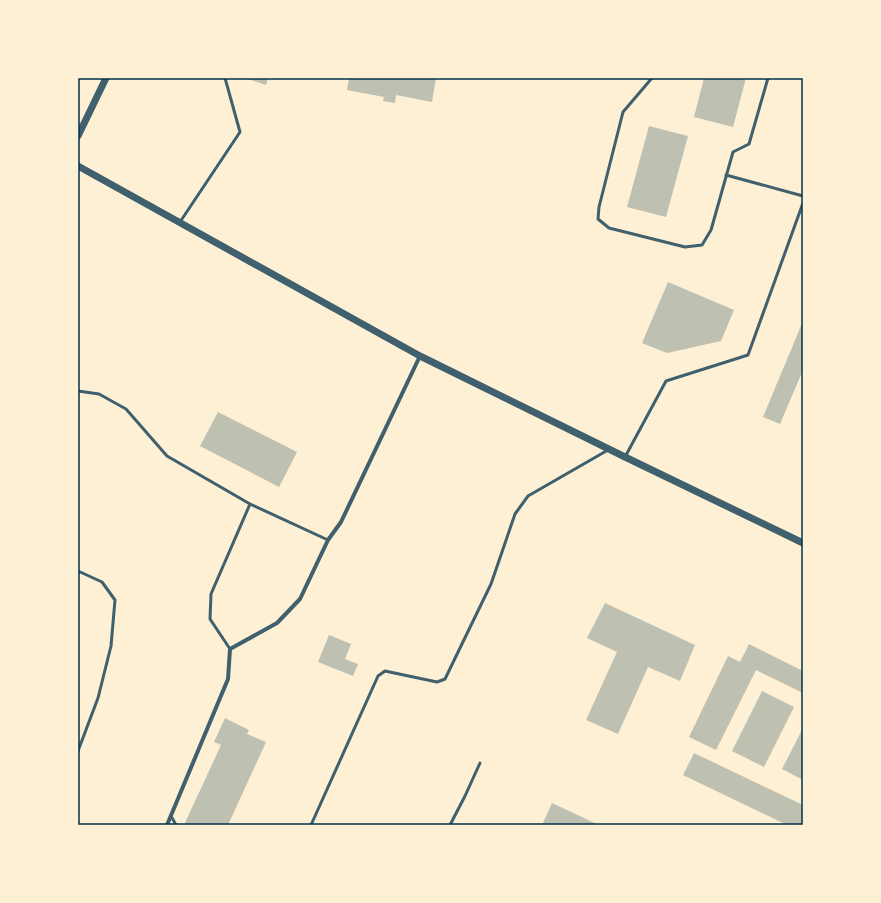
<svg xmlns="http://www.w3.org/2000/svg" width="881" height="903" viewBox="0 0 881 903" font-family="Ubuntu,sans-serif">
<rect width="100%" height="100%" fill="#fdf0d5"/>
<path fill="#bec0b2" d="M245,78H268L266,85Z
M349,78H436L432,102L396,95L395,103L383,101L384,97L347,90Z
M704,78H746L733,127L694,117Z
M649,126L688,136L666,217L627,207Z
M668,282L734,310L721,341L667,353L642,343Z
M803,321V370L780,424L763,417Z
M218,412L297,452L279,487L200,446Z
M605,603L695,645L680,681L648,667L618,734L586,720L617,652L587,638Z
M329,635L351,644L345,659L358,664L353,676L318,662Z
M749,644L803,671V693L756,670L716,750L689,737L728,656L740,662Z
M762,691L794,707L764,767L732,751Z
M225,718L249,730L247,734L266,742L228,825H184L221,745L214,742Z
M803,728V780L782,769Z
M694,753L803,805V825H787L683,775Z
M552,803L599,825H542Z"/>
<g fill="none" stroke-linecap="round" stroke-linejoin="round">
<path stroke="#3f606c" stroke-width="3" d="M652,78L623,112L599,207L598,219L609,228L685,247L702,245L711,230L733,152L749,144L768,78
M726,175L803,196
M180,222L240,132L225,78
M78,391L99,394L126,409L167,456L250,504
M625,457L666,381L748,355L803,203
M78,571L102,582L115,600L111,646L98,698L78,751
M230,649L210,619L211,594L250,504L328,540
M171,816L176,825
M311,825L378,676L385,671L437,682L445,679L491,584L515,514L528,496L608,450
M450,825L465,796L480,763"/>
<path stroke="#3f606c" stroke-width="4" d="M167,825L228,679L230,649L277,623L300,599L328,540L341,522L420,356"/>
<path stroke="#3f606c" stroke-width="7" d="M78,136L106,78
M78,166L420,356L625,457L803,543"/>
</g>
<rect width="881" height="903" fill="none" stroke="#fdf0d5" stroke-width="158"/>
<rect x="79" y="79" width="723" height="745" fill="none" stroke="#003049" stroke-width="1.5"/>
</svg>
